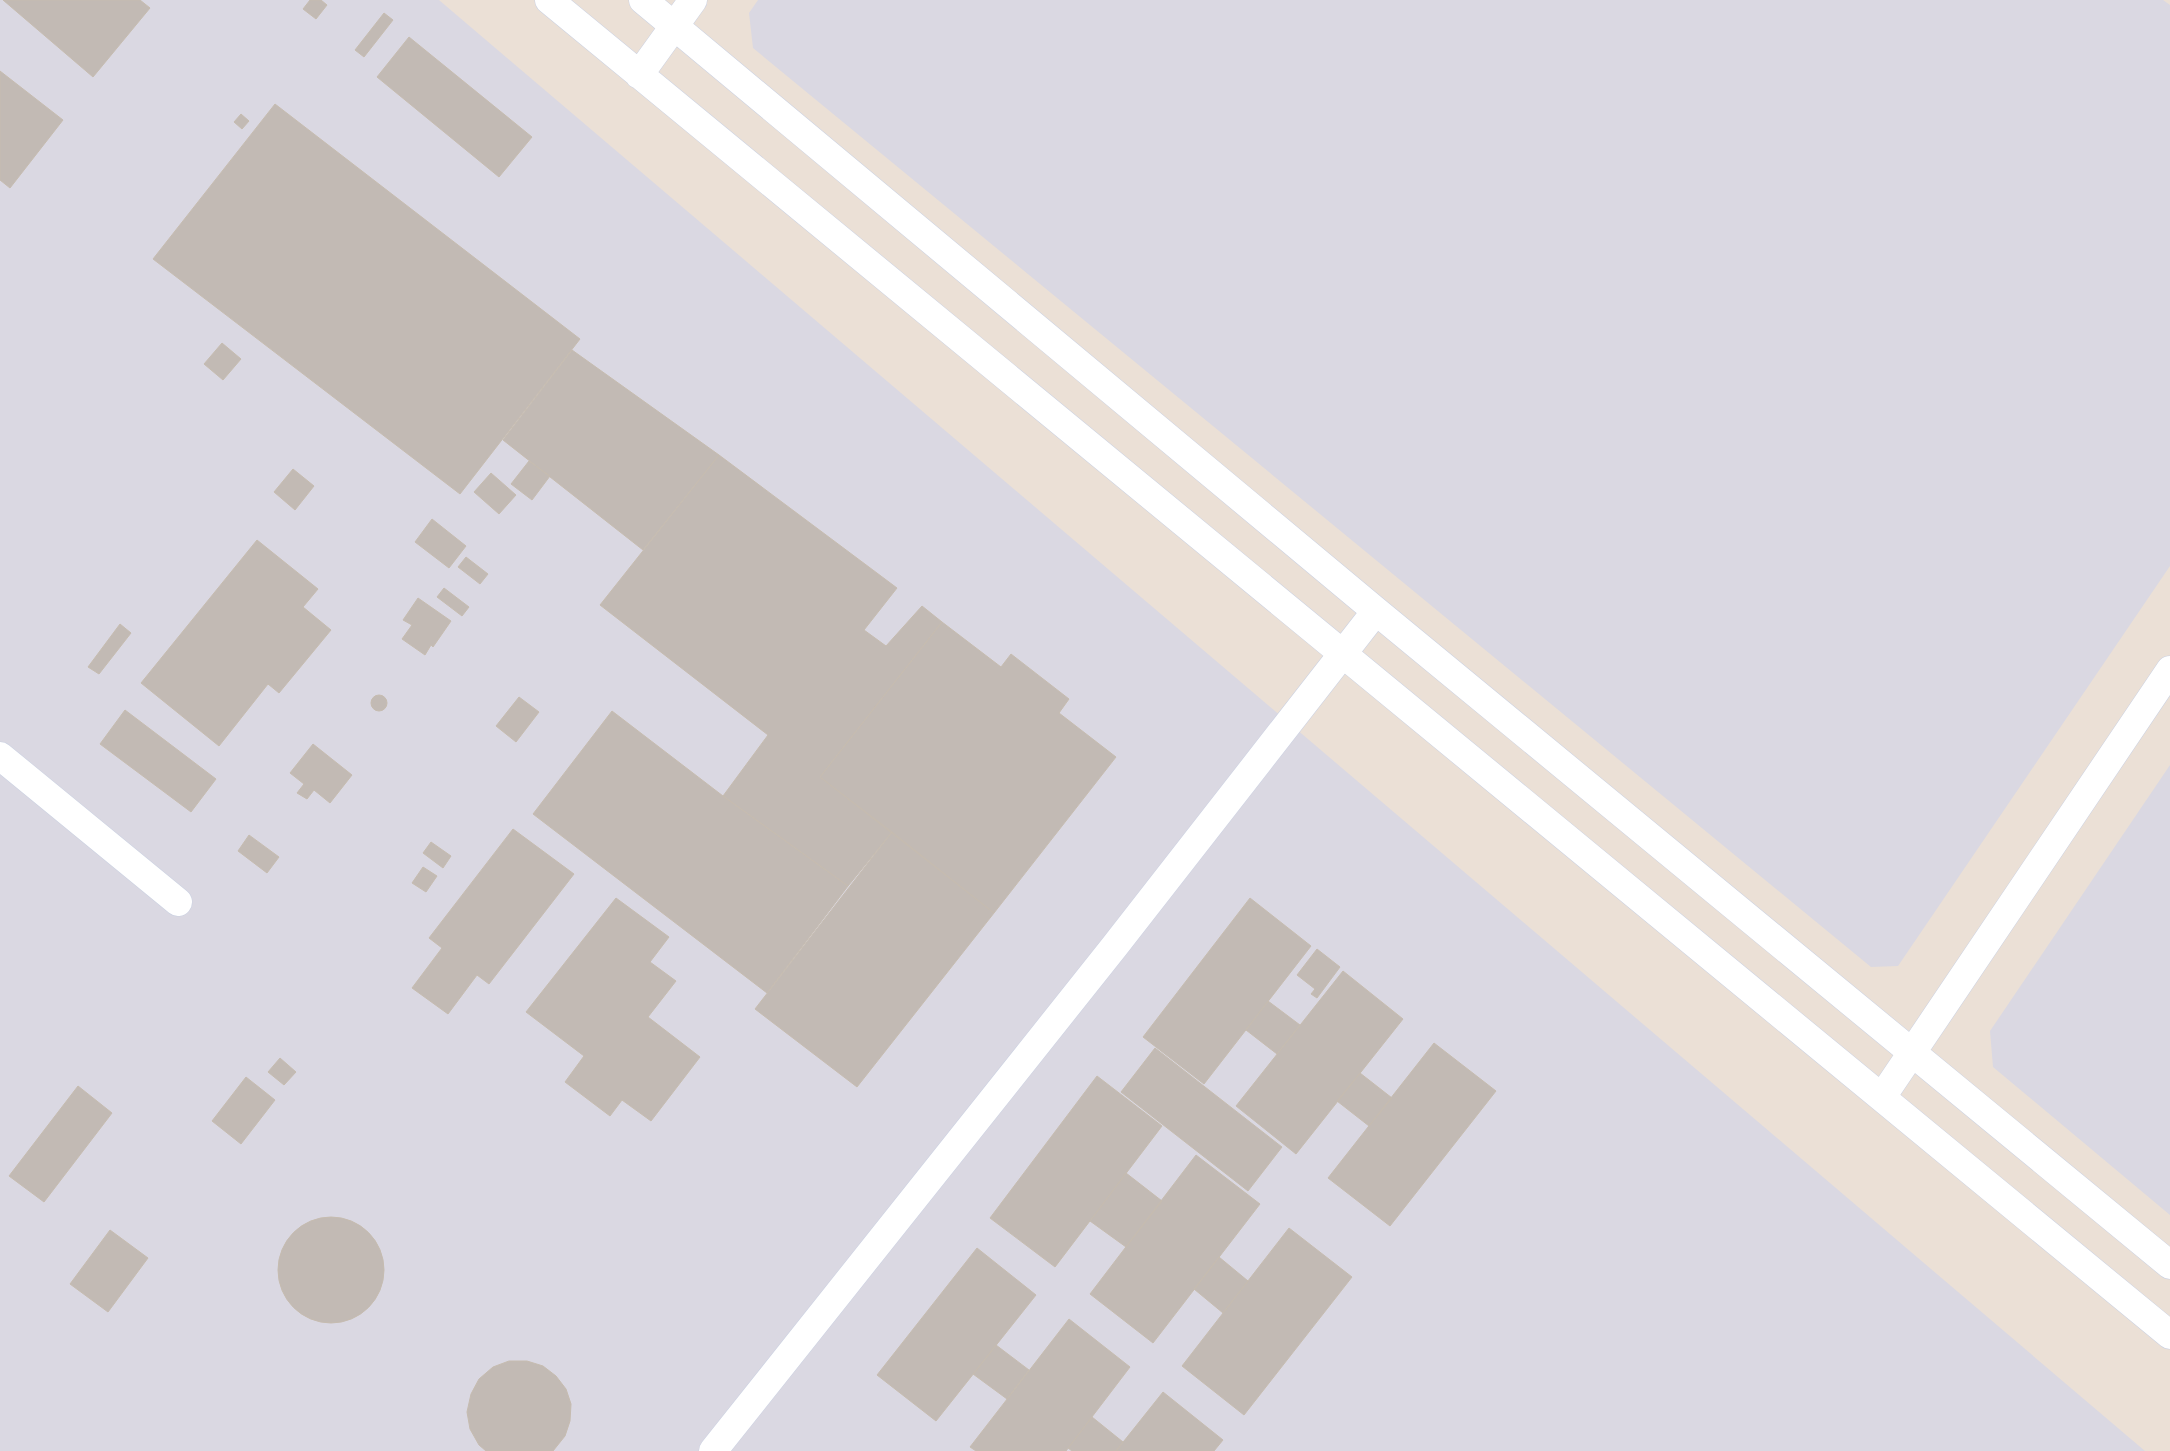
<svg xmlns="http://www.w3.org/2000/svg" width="2170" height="1451" viewBox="0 0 2170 1451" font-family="Ubuntu,sans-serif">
<rect width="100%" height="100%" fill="#ebe0d6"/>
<path fill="#dad8e2" d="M0,0H439L2145,1451H0Z
M758,0H2163L2170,5V566L1898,966L1871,967L753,48L749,13Z
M2170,765V1215L1993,1067L1990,1031Z"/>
<path fill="#c2bab4" stroke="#c6bcb0" d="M3,0H140L150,8L93,77Z
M310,0H321L327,5L316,19L303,9Z
M384,13L393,20L364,57L355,50Z
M409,37L532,137L499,177L377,77Z
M0,71L63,120L10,188L0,180Z
M275,104L580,339L460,494L153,259Z
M241,114L249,121L242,129L234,122Z
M222,343L241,359L223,380L204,364Z
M572,350L719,455L643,550L503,440Z
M719,455L897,588L864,630L886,646L922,606L942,622L820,777L892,832L848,886L723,796L768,735L600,605Z
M529,461L550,476L532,500L511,484Z
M293,469L314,486L295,510L274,492Z
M491,473L516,495L499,514L474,492Z
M432,519L466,546L449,568L415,542Z
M257,540L318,589L303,607L331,630L279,693L268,684L219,746L141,683Z
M466,557L488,574L480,584L458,567Z
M444,588L469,607L462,616L437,597Z
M418,598L451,621L433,647L431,645L425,655L402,639L412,625L403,620Z
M942,622L1001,667L1011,654L1069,699L1059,713L1116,757L994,913L820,777Z
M120,624L131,633L99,674L88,667Z
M371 703a8 8 0 1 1 16 0a8 8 0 1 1-16 0Z
M519,697L539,712L516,742L496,726Z
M125,710L216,779L191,812L100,744Z
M612,711L723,796L848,886L767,993L533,814Z
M313,744L352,775L330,803L314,790L307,799L297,793L304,784L290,773Z
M513,829L574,874L489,984L477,975L448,1014L412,988L442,948L429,938Z
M892,832L994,913L857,1087L755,1009Z
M249,835L279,857L267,873L238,851Z
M431,842L451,856L443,868L423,853Z
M423,867L437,876L426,892L412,883Z
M616,898L669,937L650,962L676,981L648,1017L700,1057L651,1121L622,1100L610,1116L565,1082L584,1056L526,1012Z
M1250,898L1311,946L1204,1084L1143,1037Z
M1317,949L1340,967L1317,998L1311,994L1315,989L1297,975Z
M1343,971L1403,1019L1296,1154L1236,1106Z
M1268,1001L1300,1025L1277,1054L1246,1030Z
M1434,1043L1496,1091L1390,1226L1328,1178Z
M1155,1048L1282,1147L1248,1191L1121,1092Z
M280,1058L296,1072L284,1085L268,1072Z
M1360,1073L1392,1098L1369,1126L1337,1101Z
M1097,1076L1162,1126L1055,1267L990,1218Z
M246,1077L275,1100L241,1144L212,1121Z
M78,1086L112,1113L44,1202L9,1176Z
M1196,1155L1260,1204L1153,1343L1090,1294Z
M1126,1173L1162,1201L1126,1247L1090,1221Z
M278 1270a53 53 0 1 1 106 0a53 53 0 1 1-106 0Z
M1289,1228L1352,1277L1244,1415L1182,1366Z
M110,1230L148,1258L108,1312L70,1284Z
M977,1248L1036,1295L936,1421L877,1375Z
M1219,1257L1248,1281L1223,1313L1194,1289Z
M1069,1319L1130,1367L1066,1451H976L970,1447Z
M996,1345L1029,1370L1007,1399L973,1374Z
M509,1361H527L543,1366L556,1376L566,1389L571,1404L570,1421L565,1436L553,1451H486L479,1445L470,1429L467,1412L471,1394L479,1379L493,1367Z
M1163,1392L1223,1440L1214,1451H1116Z
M1092,1417L1123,1442L1116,1451H1072L1068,1448Z"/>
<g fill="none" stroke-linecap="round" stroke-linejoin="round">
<g stroke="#ccd2e2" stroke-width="29">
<path id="minor" d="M549,0L2170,1335
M643,0L1376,611L2170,1265
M639,75L693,0
M0,756L178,902
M1882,1097L2170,670
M713,1451L1114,947L1376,611"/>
</g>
<use href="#minor" stroke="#fff" stroke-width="28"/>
</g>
</svg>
